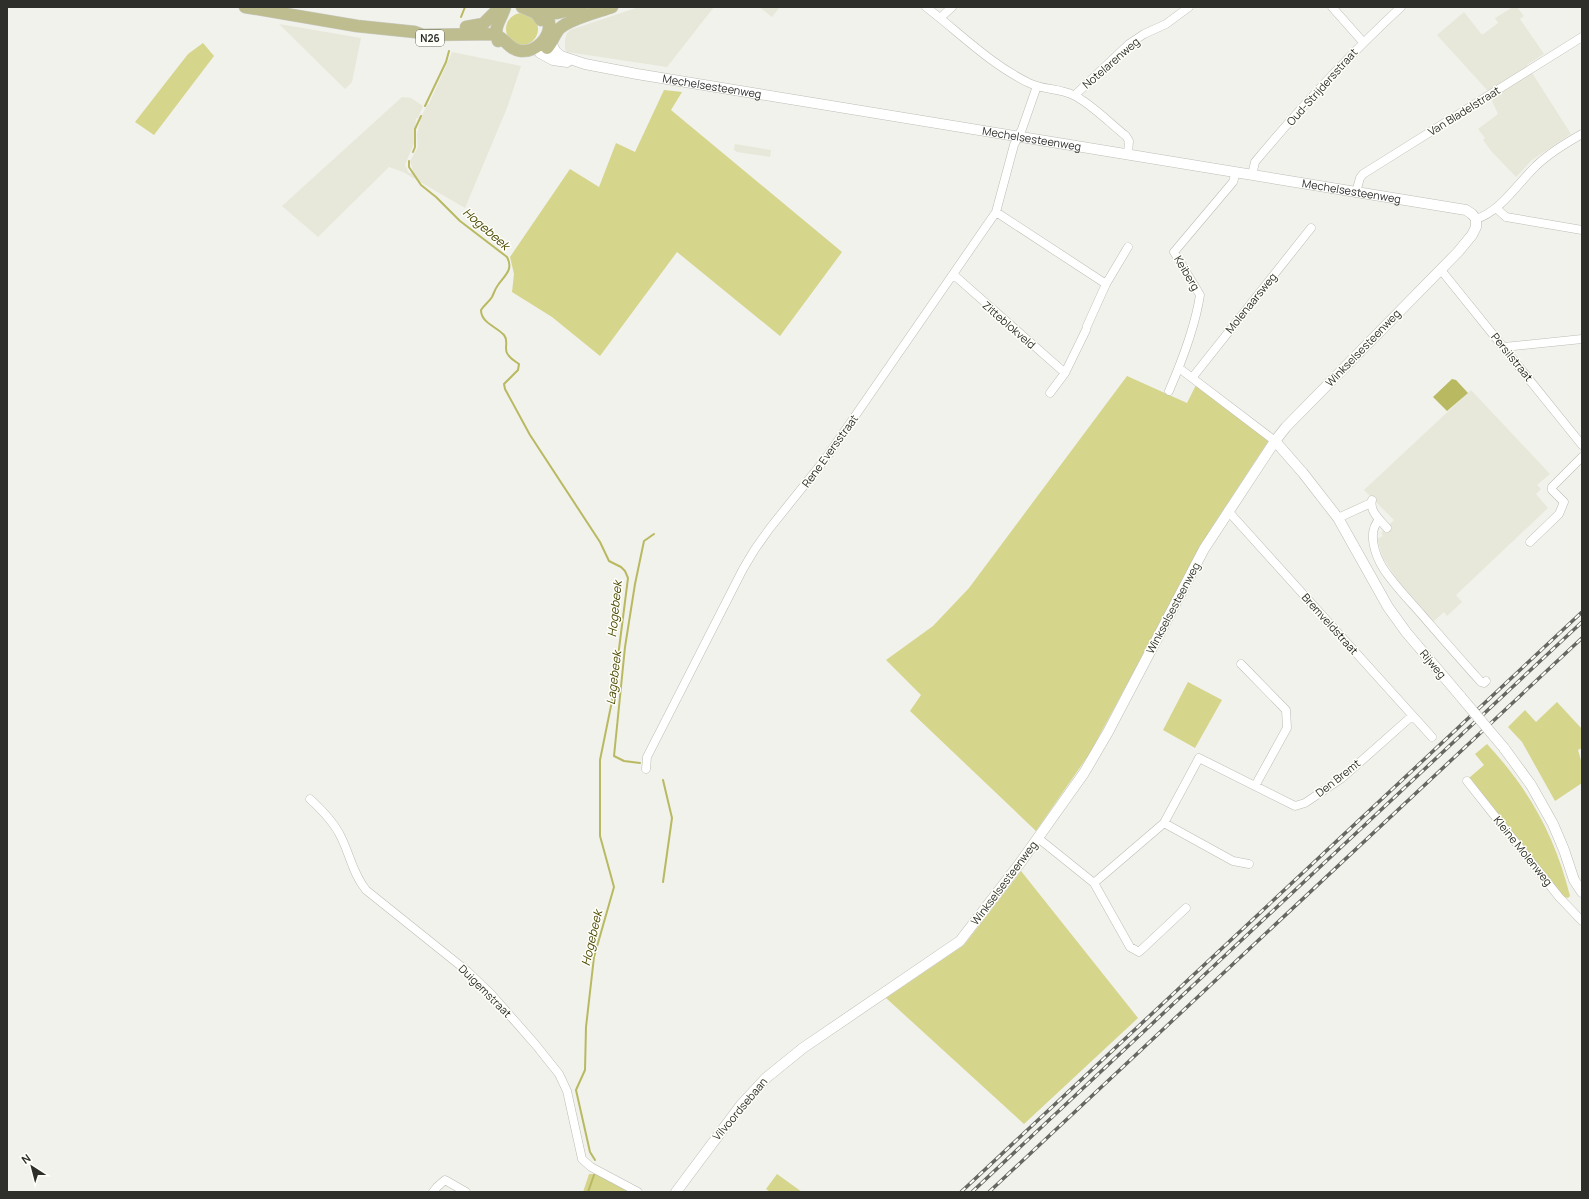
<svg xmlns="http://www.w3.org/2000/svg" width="1589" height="1199" viewBox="0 0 1589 1199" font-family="Manrope,sans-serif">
<rect width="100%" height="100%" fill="#f1f2eb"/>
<path fill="#e7e8da" d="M639,7H714L667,67L567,52L565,49V40L567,33L570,30Z
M759,7H780L772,17Z
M1513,7H1517L1524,16L1520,19L1544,54L1527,65L1571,134L1532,160L1516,177L1492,152L1483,140L1485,138L1478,129L1498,114L1487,90L1437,35L1464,12L1482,35L1498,23L1495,18Z
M279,24L361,38L352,82L345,89Z
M452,52L521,66L507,108L465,208L403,172L389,167L318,237L282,206L402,97L411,98L423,106L418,118H416L414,143L405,165L409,173H414L410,161L418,147L417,135L421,117L427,105L429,104Z
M735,144L771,150L770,157L737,152L734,150Z
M1471,390L1550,474L1537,485L1541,489L1536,494L1548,508L1456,595L1462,602L1447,616L1444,612L1433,622L1402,587L1383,558L1377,539L1383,536L1381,533L1394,520L1364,490Z"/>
<path fill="#d5d58c" d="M506 29a16 16 0 1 1 32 0a16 16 0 1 1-32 0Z
M203,43L214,56L154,135L135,122L188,54Z
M664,90L682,92L671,110L842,252L780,336L677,252L600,356L552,317L512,292L514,274L510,257L570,169L599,187L616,143L635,152Z
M1127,376L1187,403L1199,379L1269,440L1210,530L1090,753L1036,831L910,711L921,695L886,660L933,626L969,588Z
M1188,682L1222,700L1195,748L1163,730Z
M1557,702L1582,729V748L1578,750L1582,764V783L1555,801L1522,742L1508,727L1525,710L1536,722Z
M1487,744C1529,789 1555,836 1570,896L1568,898L1561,896L1469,778L1484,765L1475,754Z
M1021,871L1138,1018L1024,1124L886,998L964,945Z
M589,1174H598L631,1192H583Z
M777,1174L802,1192H770L766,1189Z"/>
<path fill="#b9b962" d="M1452,379L1456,380L1468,393L1447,411L1433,397Z"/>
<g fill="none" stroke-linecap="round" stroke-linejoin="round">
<path stroke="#b9b962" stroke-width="2" d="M461,17L465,7
M425,106L446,62L449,51
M413,152L415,147V129L421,116
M409,161V167L421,185L436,197L460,221L507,257C514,270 504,276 498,285C495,289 494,293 492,297C489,302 484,305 481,310C481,323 497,327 504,335C509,341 504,347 507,353C509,358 515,361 519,364L518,370L504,384L505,389L530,435L600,542L609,561L621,567L625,571L628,578L613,696L600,760V836L614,887L594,957L586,1027L585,1070L576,1090L590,1152L595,1160
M640,763L624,761L614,756L625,647L635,584L644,541L654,534
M663,882L672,818L663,780
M588,1192L594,1175"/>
<g stroke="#bcbdb6" stroke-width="9">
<path id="minor" d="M926,7C960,33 990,64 1029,83C1043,90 1059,88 1073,95C1088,101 1112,125 1126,136L1129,141L1128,154
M1332,7L1363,42
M940,18L952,7
M1075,95L1129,44L1144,34L1166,24L1189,7
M1252,175L1255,162C1301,107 1349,55 1401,7
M1356,192L1360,178L1363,174L1582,37
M1496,208L1506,217L1582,230
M996,212L1106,284L1087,326
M1476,219C1501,211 1517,184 1536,166C1549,153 1566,143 1582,134
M1441,270L1582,445
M954,275L1065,373L1050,393
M1106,284L1128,247
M1504,347L1582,339
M1179,368L1275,441
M1065,373L1086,330
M1192,378L1311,228
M1169,391C1182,361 1195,328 1200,295L1174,252L1233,182L1236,172
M1372,500C1369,511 1380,520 1387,528
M1228,511L1432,737
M1338,518L1371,503
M1379,520C1367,532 1375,555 1383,568C1394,585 1409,600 1422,615C1442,638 1461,660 1481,682L1484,683L1486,681
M1530,542L1559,514L1564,502L1552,490V487L1582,457
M1241,664L1286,710L1287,728L1255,786
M646,769L647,757L743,569L755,549L770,528L826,458L996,212L1014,145L1022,129L1037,86
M1467,781L1559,897L1582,921
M310,799C322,810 334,822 341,837C350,855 353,874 366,890L467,971L491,994L535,1044L559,1074L567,1091L582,1159L591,1167L638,1192
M1164,823L1199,758L1295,806L1305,803L1342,778L1412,716
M1038,838L1094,883L1130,947L1139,952L1186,908
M1094,883L1164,823L1233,861L1249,864
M433,1192L437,1187L445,1180L466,1192"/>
</g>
<g stroke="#bcbdb6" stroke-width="11">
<g id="tertiary">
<path id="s1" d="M551,43L556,52L561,56L585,64L637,74L1466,210L1472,214L1476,219V227L1472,235L1458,252L1286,427L1275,441L1204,549L1108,732L1084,773L1020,863L960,941L803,1048L766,1078L741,1105L676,1192"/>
<path d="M540,53L553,60L567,62"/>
<path d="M1275,441L1303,473L1338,518L1388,607L1406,632L1461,697"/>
<path d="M1504,748L1531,785L1553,824L1564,850L1574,880L1582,892"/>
</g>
</g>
<g stroke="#cdcdcc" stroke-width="13">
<path id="primary" d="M245,7L357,26L415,32L423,35L492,34C505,36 508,50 521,51C536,52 551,38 549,22C548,16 543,11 538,7
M522,7L536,13L541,20
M539,14L557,13L581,7
M466,27L483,24L500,7
M498,41C493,25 501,21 505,7
M547,48C552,43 554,35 559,29C569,19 598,12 612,7"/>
</g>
<use href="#minor" stroke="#fff" stroke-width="8"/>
<use href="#tertiary" stroke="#fff" stroke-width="10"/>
<use href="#primary" stroke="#bebd90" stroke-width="12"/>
<g stroke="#666662" stroke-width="3.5">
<path id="rail" d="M961,1192L1582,612
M972,1192L1582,622
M989,1192L1582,638"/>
</g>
<use href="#rail" stroke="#fffff9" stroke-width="2" stroke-dasharray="6" stroke-linecap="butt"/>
<g stroke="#bcbdb6" stroke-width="11" stroke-linecap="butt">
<path id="tertiary-bridge" d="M1461,697L1504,748"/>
</g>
<use href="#tertiary-bridge" stroke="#fff" stroke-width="10"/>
</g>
<g text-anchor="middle" stroke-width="3" stroke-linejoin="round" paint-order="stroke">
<rect fill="#fffff9" stroke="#6d6d69" stroke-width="1" x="416" y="30" width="28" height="16" rx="3"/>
<g font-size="10" font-weight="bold" fill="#2e2e2b">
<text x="430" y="42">N26</text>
</g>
<g font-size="11" fill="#2e2e2b" stroke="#fffff9">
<text transform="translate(1111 63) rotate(-41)" y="4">Notelarenweg</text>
<text dy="4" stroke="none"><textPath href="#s1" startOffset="171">Mechelsesteenweg</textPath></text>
<text transform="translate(1322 87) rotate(-48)" y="4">Oud-Strijdersstraat</text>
<text transform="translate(1464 111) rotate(-32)" y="4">Van Bladelstraat</text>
<text dy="4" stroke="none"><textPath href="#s1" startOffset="495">Mechelsesteenweg</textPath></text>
<text dy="4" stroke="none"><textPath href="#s1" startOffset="819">Mechelsesteenweg</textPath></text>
<text transform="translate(1187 273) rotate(59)" y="4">Keiberg</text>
<text transform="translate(1251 303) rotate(-51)" y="4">Molenaarsweg</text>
<text transform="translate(1009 325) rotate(41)" y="4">Zitteblokveld</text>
<text transform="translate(1363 348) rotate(-46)" y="4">Winkselsesteenweg</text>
<text transform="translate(1512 357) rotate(51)" y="4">Persilstraat</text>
<text transform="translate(830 451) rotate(-54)" y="4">Rene Eversstraat</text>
<text transform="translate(1173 608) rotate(-62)" y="4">Winkselsesteenweg</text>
<text transform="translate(1330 624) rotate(48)" y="4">Bremveldstraat</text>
<text transform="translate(1433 664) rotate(50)" y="4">Rijweg</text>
<text transform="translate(1338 778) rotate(-38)" y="4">Den Bremt</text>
<text transform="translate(1523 851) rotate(51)" y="4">Kleine Molenweg</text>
<text transform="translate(1004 883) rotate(-53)" y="4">Winkselsesteenweg</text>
<text transform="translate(485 991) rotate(45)" y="4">Duigemstraat</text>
<text transform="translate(740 1109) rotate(-50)" y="4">Vilvoordsebaan</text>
</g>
<g font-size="12" font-style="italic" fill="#4c4a04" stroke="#fffff9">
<text transform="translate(486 229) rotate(41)" y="4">Hogebeek</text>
<text transform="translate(615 609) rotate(-84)" y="4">Hogebeek</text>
<text transform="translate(614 678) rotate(-83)" y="4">Lagebeek</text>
<text transform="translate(592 938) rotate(-77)" y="4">Hogebeek</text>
</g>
</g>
<rect width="1589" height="1199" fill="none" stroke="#2e2e2b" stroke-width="16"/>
<g transform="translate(32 1167) rotate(324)" stroke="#fffff9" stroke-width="3" paint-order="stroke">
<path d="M0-3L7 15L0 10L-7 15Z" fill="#2e2e2b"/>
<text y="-6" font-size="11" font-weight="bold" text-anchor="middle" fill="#2e2e2b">N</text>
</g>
</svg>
